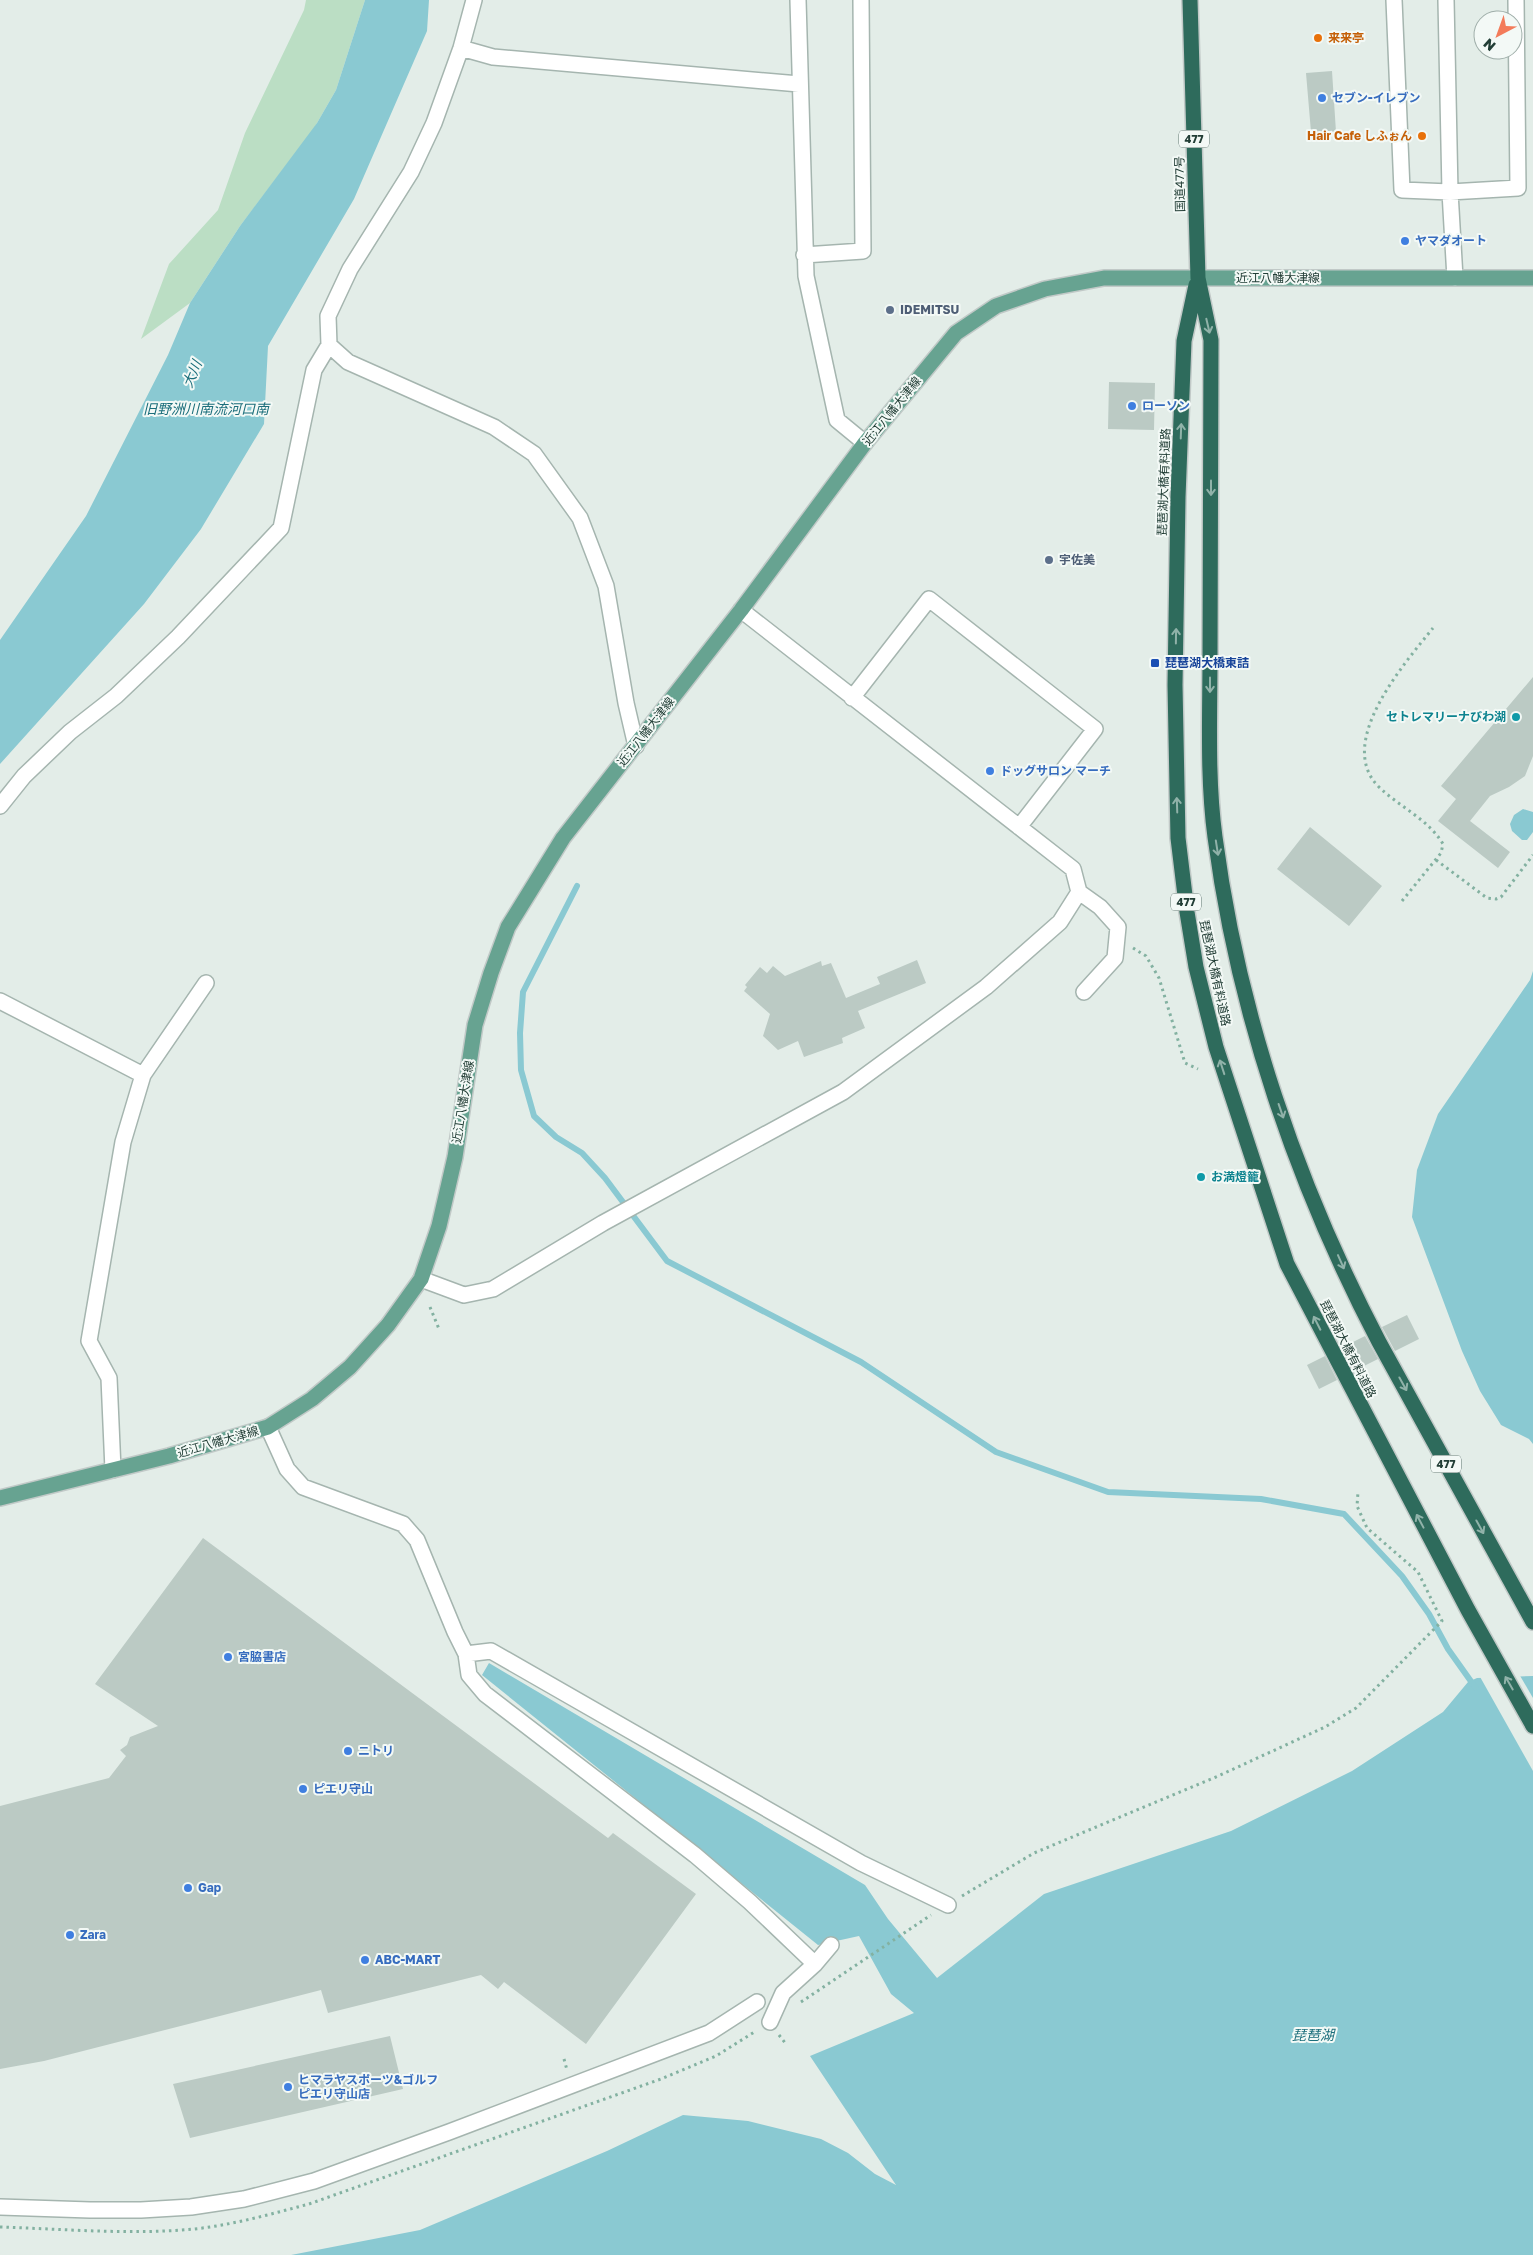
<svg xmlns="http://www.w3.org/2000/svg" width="1533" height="2255" viewBox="0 0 1533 2255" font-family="'Golos Text','Noto Sans JP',sans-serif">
<rect width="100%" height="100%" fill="#e3ede8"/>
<path fill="#bbdec4" d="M306,0H365L336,90L313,130L240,226L190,303L141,339L169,264L218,210L245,133L304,10Z"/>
<path fill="#8ac9d2" d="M365,0H429L427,31L354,199L268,346L264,424L201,529L144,604L0,764V640L86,516L168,355L190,303L240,226L317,123L336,90Z
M1523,809L1533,812V832L1527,840H1522L1512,831L1510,824L1514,815Z
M1533,971V1444L1529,1439L1501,1425L1480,1391L1462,1351L1412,1217L1417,1170L1438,1114L1530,980Z
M489,1663L865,1885L888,1919L937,1978L1044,1894L1231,1831L1352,1771L1443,1712L1468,1682L1477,1678L1533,1676V2255H291L420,2230L607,2151L683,2115L748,2121L821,2139L848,2153L875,2174L896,2185L810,2056L914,2013L891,1994L859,1936L818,1945L482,1675Z"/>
<path fill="#e3ede8" d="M1519,1674L1533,1698V1771L1479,1675Z"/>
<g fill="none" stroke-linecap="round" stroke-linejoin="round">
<path stroke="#8ac9d2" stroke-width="6" d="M577,886L523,992L520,1033L521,1070L534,1116L556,1137L582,1153L605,1178L667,1261L861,1362L996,1452L1108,1492L1261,1499L1344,1514L1402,1576L1429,1614L1448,1649L1475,1687"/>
</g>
<path fill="#bbcac4" d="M1332,71L1336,132H1311L1306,73Z
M1109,382L1155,383L1154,430L1108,429Z
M1533,677V756L1525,776L1509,787L1490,796L1470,821L1510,852L1498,868L1438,821L1456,799L1441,786Z
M1310,827L1382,886L1349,926L1277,869Z
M917,960L926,983L858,1011L865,1028L842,1038L843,1043L804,1057L798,1041L778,1050L763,1036L770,1014L744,991L747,987L745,985L760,967L767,973L773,966L785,976L821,961L822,966L831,963L846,998L880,984L877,977Z
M1407,1315L1419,1339L1395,1351L1382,1327Z
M1365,1336L1378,1359L1354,1371L1341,1348Z
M1325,1356L1337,1380L1319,1389L1307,1365Z
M203,1538L608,1838L613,1833L696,1894L586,2044L504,1982L498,1989L481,1975L328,2013L321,1990L44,2061L0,2069V1806L109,1778L126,1756L120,1750L127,1745L130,1737L158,1726L95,1684Z
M390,2036L403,2089L190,2138L173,2084Z"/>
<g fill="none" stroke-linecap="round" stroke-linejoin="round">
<g stroke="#a5b5af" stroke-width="18">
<path id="minor" d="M798,0L806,276L837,420L865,443
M1394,0L1402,190L1450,192L1518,188L1516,0
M1446,0L1450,192L1455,278
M461,48L493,57L799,84
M804,255L863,251L861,0
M329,345L348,362L494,427L534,454L580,518L606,586L626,703L636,746
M852,698L929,599L1095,729L1019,827
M0,806L24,776L70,732L116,696L178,637L281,528L314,370L329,345L328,316L350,269L411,172L434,123L461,48L474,0
M1079,892L1100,907L1118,927L1115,958L1084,992
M0,1001L143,1075
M421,1279L464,1295L493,1289L603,1223L843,1092L986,987L1060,922L1079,892L1073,869L741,610
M268,1427L287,1469L303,1487L403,1524L417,1540L455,1632L466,1654L469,1675L485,1694L695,1855L750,1902L815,1964
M113,1470L109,1378L89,1341L123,1142L143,1075L206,983
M466,1654L491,1651L861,1863L948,1905
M770,2022L783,1993L815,1964L831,1945
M0,2207L90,2210H141L191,2207L244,2199L314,2181L449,2132L709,2033L757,2002"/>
</g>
<g stroke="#c1c9c7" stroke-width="18">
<path id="major" d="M0,1498L169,1456L268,1427L312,1399L350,1367L388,1325L421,1279L439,1226L455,1157L475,1025L491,973L508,927L563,838L741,610L865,443L956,333L996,306L1045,289L1104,278H1533"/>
</g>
<g stroke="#c1c9c7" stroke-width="18">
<path id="highway" d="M1190,0L1198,278L1211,340C1211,446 1210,551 1210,656C1210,716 1207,778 1215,837C1238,1013 1297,1185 1379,1342L1533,1622
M1196,285L1184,341L1178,497L1175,685L1178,838L1187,912L1196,967L1216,1047L1287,1264L1468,1610L1533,1726"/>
</g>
<path stroke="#83b1a1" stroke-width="3" stroke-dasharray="2.5 4" stroke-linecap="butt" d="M1436,860L1487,898L1496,899L1501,897L1533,855
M1402,901L1441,853L1443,844C1429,820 1400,807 1380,788C1333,744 1405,663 1433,628
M1133,948L1146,956L1159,978L1185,1063L1198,1069
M430,1307L439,1329
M962,1896L1034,1853L1216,1777L1325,1727L1356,1708L1442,1621L1418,1572L1367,1528L1357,1506L1358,1492
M801,2002L931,1915
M779,2035L786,2044
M564,2059L567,2070
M0,2227C64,2229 130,2235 194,2229C233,2225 271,2214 309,2204L661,2079L716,2056L756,2031"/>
<use href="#minor" stroke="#fff" stroke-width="15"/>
<use href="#major" stroke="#67a391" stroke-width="15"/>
<use href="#highway" stroke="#2e6b5c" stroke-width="15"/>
</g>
<defs><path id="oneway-shaft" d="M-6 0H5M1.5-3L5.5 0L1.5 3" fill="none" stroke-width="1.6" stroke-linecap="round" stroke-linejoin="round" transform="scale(1.25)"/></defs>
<g stroke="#90b2a9">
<use href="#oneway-shaft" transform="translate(1208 326) rotate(77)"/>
<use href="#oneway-shaft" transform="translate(1181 431) rotate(-88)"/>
<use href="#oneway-shaft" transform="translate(1211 488) rotate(90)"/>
<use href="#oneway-shaft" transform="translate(1176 636) rotate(-89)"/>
<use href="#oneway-shaft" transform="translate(1210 685) rotate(90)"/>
<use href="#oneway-shaft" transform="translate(1177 805) rotate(-92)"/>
<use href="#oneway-shaft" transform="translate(1217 848) rotate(81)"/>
<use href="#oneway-shaft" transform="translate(1222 1067) rotate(-108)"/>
<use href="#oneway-shaft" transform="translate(1281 1111) rotate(71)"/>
<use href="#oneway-shaft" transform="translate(1341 1262) rotate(66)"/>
<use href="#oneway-shaft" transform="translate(1317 1323) rotate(-117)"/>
<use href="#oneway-shaft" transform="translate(1403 1384) rotate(61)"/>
<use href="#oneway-shaft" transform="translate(1420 1521) rotate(-118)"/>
<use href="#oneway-shaft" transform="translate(1480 1527) rotate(61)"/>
<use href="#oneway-shaft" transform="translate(1509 1683) rotate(-120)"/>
</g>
<g fill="#e8710a" stroke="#f3f9f6" stroke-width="2">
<circle cx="1318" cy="38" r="5"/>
<circle cx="1422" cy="136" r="5"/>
</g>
<g fill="#3f7fe0" stroke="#f3f9f6" stroke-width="2">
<circle cx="1322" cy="98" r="5"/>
<circle cx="1405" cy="241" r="5"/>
<circle cx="1132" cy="406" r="5"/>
<circle cx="990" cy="771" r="5"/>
<circle cx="228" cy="1657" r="5"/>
<circle cx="348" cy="1751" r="5"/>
<circle cx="303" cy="1789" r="5"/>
<circle cx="188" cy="1888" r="5"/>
<circle cx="70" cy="1935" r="5"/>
<circle cx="365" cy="1960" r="5"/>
<circle cx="288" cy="2087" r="5"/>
</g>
<g fill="#5c6f8a" stroke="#f3f9f6" stroke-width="2">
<circle cx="890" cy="310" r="5"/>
<circle cx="1049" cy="560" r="5"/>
</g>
<rect fill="#1a4fb4" stroke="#f3f9f6" stroke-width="2" x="1150" y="658" width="10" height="10" rx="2.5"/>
<g fill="#0f9aa8" stroke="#f3f9f6" stroke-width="2">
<circle cx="1516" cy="717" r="5"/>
<circle cx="1201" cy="1177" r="5"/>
</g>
<g text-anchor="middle" stroke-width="4" stroke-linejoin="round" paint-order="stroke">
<g fill="#f3f9f6" stroke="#617670" stroke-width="1">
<rect x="1179" y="130.5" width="30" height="17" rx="4"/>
<rect x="1171" y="893.5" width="30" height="17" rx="4"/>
<rect x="1431" y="1455.5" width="30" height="17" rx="4"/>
</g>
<g font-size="11" font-weight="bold" fill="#223e36">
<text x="1194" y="143">477</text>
<text x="1186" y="906">477</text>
<text x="1446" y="1468">477</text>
</g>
<g font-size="12" font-weight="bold" fill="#c56008" stroke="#f3f9f6" text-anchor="start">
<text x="1328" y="42">来来亭</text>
<text x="1412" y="140" text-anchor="end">Hair Cafe しふぉん</text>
</g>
<g font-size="12" font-weight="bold" fill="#366cbe" stroke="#f3f9f6" text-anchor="start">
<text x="1332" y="102">セブン-イレブン</text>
<text x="1415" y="245">ヤマダオート</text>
<text x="1142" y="410">ローソン</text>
<text x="1000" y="775">ドッグサロン マーチ</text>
<text x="238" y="1661">宮脇書店</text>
<text x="358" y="1755">ニトリ</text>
<text x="313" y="1793">ピエリ守山</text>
<text x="198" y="1892">Gap</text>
<text x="80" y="1939">Zara</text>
<text x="375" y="1964">ABC-MART</text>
<text x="298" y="2084">ヒマラヤスポーツ&amp;ゴルフ<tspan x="298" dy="14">ピエリ守山店</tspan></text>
</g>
<g font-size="12" fill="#223e36" stroke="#f3f9f6">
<text transform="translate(1180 184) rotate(-91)" y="4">国道477号</text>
<text x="1278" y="282">近江八幡大津線</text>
<text transform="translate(892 411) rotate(-51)" y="4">近江八幡大津線</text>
<text transform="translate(1164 482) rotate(-88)" y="4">琵琶湖大橋有料道路</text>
<text transform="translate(646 732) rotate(-52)" y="4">近江八幡大津線</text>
<text transform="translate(1215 973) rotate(78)" y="4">琵琶湖大橋有料道路</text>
<text transform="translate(463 1102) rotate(-81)" y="4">近江八幡大津線</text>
<text transform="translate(1348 1349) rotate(63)" y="4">琵琶湖大橋有料道路</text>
<text transform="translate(218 1442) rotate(-16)" y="4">近江八幡大津線</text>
</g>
<g font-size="12" font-weight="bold" fill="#4e5e75" stroke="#f3f9f6" text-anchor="start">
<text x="900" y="314">IDEMITSU</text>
<text x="1059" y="564">宇佐美</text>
</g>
<g font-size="12" font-weight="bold" fill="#164399" stroke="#f3f9f6" text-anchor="start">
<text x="1165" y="667">琵琶湖大橋東詰</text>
</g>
<g font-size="12" font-weight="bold" fill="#0d838f" stroke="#f3f9f6" text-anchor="end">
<text x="1506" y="721">セトレマリーナびわ湖</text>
<text x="1211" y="1181" text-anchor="start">お満燈籠</text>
</g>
<g font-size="14" font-style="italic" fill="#1b6e7b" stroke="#f3f9f6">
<text transform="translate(192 374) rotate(-67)" y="5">大川</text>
<text x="206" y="414">旧野洲川南流河口南</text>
<text x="1313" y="2040">琵琶湖</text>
</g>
</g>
<g transform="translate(1498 35) rotate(221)"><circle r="24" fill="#f3f9f6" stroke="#9faea9"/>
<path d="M0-4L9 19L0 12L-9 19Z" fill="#f37b5a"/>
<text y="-8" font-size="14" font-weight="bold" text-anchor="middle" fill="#223e36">N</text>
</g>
</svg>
